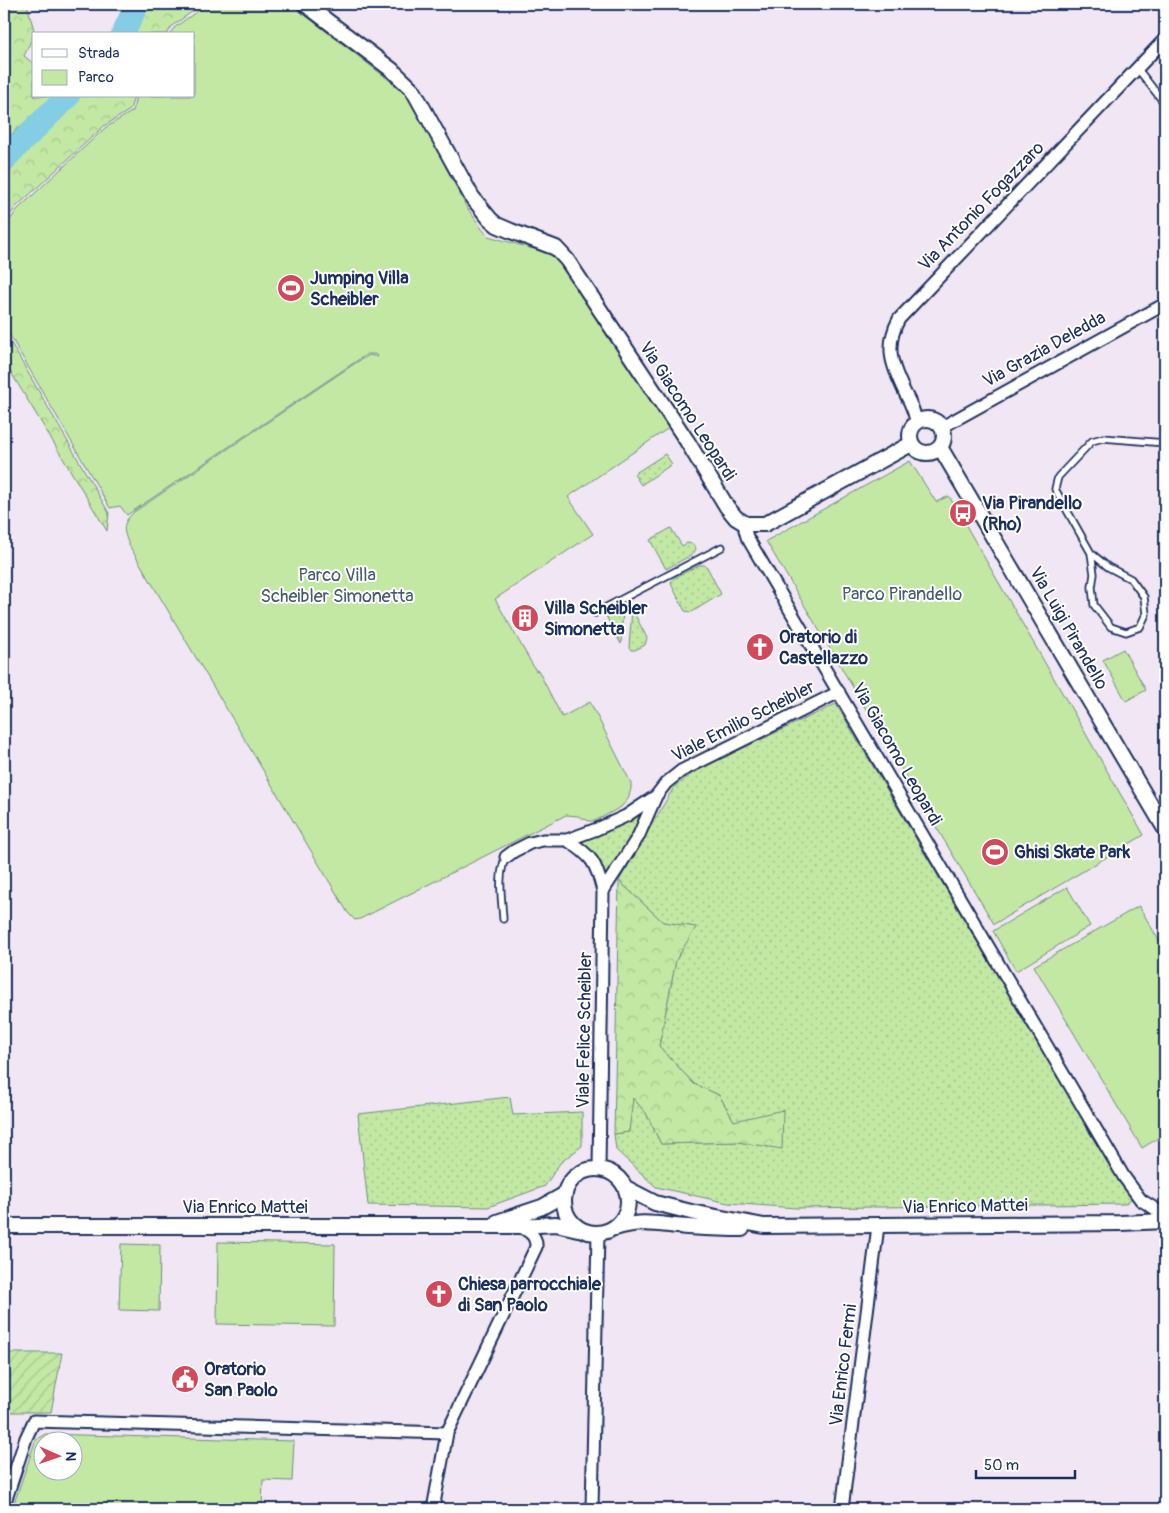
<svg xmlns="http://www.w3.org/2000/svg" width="1169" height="1513" viewBox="0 0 1169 1513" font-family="Pangolin,sans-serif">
<defs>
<pattern id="grass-dots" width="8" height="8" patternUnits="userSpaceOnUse" patternTransform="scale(1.25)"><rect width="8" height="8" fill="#c2e8a3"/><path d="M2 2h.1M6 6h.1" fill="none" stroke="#a6c78f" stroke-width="1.8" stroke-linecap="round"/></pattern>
<pattern id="forest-crowns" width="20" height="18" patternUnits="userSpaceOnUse" patternTransform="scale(1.25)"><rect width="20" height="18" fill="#c2e8a3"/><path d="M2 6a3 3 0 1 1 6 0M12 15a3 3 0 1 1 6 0" fill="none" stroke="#a6c78f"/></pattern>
<pattern id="garden-furrows" width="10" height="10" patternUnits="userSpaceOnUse" patternTransform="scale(1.25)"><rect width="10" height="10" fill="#c2e8a3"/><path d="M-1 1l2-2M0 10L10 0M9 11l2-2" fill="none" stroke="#a6c78f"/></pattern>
</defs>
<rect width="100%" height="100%" fill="#f1e6f3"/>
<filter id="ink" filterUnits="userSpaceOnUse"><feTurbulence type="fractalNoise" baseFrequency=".02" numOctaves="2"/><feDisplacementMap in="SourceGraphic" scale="10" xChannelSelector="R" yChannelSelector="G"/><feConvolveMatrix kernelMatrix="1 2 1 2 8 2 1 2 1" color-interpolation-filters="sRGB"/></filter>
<g filter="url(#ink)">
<path fill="url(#grass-dots)" stroke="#6e8c80" d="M665,454L672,464L641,485L634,474Z
M671,528L682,546L687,543L693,544L696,549L693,554L666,569L650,540Z
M699,565H704L707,567L721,594L692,612L685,611L672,586L671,582L674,578Z
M621,606L623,607L621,644L606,616L607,613Z
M632,609L647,638L645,645L635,650H631L629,647Z
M836,704L1052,1068L1132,1198L1125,1204L796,1208L728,1203L656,1187L616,1150L614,1134L629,1132L632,1097L646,1113L661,1144L738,1142L782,1148L734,1121L719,1095L694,1084L659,1046L676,960L695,927L663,922L619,881L674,787L697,770Z
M647,808L607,878L593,853L574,840Z
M510,1097L513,1115L582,1112V1146L560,1163L545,1186L488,1207L368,1205L358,1114Z"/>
<path fill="url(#forest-crowns)" stroke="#6e8c80" d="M4,4H27L35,34H34L24,56L34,64V96H54L4,141Z
M145,4H203L172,26L167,34H131Z
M78,96H134L130,110L104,126L16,207L4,223V180L28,145Z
M4,331L109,513L107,531L4,361Z
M619,881L663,922L696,927L676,960L659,1046L694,1084L719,1095L734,1121L783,1110L782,1149L738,1142L661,1144L646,1113L633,1098L629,1132L614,1134Z"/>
<path fill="#c2e8a3" stroke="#6e8c80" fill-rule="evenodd" d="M207,4H291L398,87L409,99L416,109L466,206L482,229L488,236L555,255L670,427L568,497L593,534L495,599L536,671L538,670L562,717L590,702L631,783V789L628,799L621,807L595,821H589L578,816L566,815L360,919L355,920L348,913L129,545C123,530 121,524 134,512L360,360L370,355L378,357L375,354H367L127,515L120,506L110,508L5,327L4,321V228L18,209L105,128L133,111L136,96H194V34H170L174,28Z
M910,461L936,502L949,496L1144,835L994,924L766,541Z
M1123,649L1146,690L1126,701L1103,660Z
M1067,887L1090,926L1016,971L993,931Z
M1139,906L1165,951V1134L1142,1148L1034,966Z
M218,1242L335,1244L334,1326L217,1324Z
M121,1244L160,1245L159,1311L119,1310Z
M45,1434L294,1441L292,1481L263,1480L262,1509H12L35,1442L37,1439ZM42,1440H72V1470H42Z"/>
<path fill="url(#garden-furrows)" stroke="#6e8c80" d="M4,1353H62L51,1412H4Z"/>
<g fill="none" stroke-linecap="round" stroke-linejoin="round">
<path stroke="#84cde5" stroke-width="24" d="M123,34L137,4
M4,159L68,96"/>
<g stroke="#1b2f5e" stroke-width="9">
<path id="service" d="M1137,68L1165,104
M1091,553L1094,574L1092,587L1094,605L1111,627L1126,632L1140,627L1146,614L1144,597L1131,579L1108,567L1091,553L1055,489L1058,477L1092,441L1103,438L1165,443
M595,613L722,547
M503,919C502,900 497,875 506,857"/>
</g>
<g stroke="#1b2f5e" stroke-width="15">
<path id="minor" d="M916,422C915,412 910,402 905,393C892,366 884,347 899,319L1165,39
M942,427L1165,304
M746,524L745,530L747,537L1124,1177L1141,1200L1165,1215
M567,840C592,856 596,862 603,891
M506,857L514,851L530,843L543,840H567L597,829L626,816L656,796L666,783L681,771L839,692
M599,1169L603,891L638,837L656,796
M4,1505L26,1438L34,1421L447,1433
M433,1509L447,1433L536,1247C537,1235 528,1231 519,1226
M592,1509L598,1234
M842,1509L878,1226"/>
</g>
<g stroke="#1b2f5e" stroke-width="18">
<path id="tertiary" d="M305,4L392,70L413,90L472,197L490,219L497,225L511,231L556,248L567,260L687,441L727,507L736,518L746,524H765L911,444
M910 436a17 17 0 1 1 34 0a17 17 0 1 1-34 0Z
M940,447L1165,829
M564 1201a32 32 0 1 1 64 0a32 32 0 1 1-64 0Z
M626,1188L655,1203L691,1212L764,1226L1121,1223L1165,1221
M497,1222L542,1207L565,1194
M4,1226H519L556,1224L578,1229
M615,1228C643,1219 660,1225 688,1227C706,1228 724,1229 742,1229"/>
</g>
<use href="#service" stroke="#fff" stroke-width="5.5"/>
<use href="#minor" stroke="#fff" stroke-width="11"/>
<use href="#tertiary" stroke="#fff" stroke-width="14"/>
</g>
</g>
<defs>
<g id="stadium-disc" transform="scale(1.4375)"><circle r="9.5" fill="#d1495b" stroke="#fff"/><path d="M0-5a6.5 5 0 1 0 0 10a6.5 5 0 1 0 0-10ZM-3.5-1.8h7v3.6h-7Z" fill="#fff"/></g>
<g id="bus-disc" transform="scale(1.4375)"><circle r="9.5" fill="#d1495b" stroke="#fff"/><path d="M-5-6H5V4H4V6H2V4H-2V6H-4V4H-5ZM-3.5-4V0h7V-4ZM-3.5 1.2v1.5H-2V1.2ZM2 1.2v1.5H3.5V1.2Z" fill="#fff"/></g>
<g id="building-disc" transform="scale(1.4375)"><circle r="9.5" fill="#d1495b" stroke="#fff"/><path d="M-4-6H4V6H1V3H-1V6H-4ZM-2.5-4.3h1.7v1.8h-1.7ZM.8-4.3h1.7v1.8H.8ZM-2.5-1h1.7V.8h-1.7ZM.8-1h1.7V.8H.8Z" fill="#fff"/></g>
<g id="church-disc" transform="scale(1.4375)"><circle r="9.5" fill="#d1495b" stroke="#fff"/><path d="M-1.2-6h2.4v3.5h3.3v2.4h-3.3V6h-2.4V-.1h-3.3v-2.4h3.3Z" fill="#fff"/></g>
<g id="civic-disc" transform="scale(1.4375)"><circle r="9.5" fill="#d1495b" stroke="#fff"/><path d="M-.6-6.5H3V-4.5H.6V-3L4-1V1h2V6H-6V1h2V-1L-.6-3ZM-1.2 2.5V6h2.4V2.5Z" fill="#fff"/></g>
</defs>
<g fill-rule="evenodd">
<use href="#stadium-disc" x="291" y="288"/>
<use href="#bus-disc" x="963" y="513"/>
<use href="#building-disc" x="525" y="618"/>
<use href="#church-disc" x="760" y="647"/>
<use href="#stadium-disc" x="995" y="852"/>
<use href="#church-disc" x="439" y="1294"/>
<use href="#civic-disc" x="185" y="1379"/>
</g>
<g text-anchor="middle" stroke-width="4" stroke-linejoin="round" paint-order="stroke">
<g font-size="18" fill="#1b2f5e" stroke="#fff">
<text transform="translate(981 206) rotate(-46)" y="6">Via Antonio Fogazzaro</text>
<text transform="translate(1044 349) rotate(-29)" y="6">Via Grazia Deledda</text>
<text transform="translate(688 411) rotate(57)" y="6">Via Giacomo Leopardi</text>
<text transform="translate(1069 628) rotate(60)" y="6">Via Luigi Pirandello</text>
<text transform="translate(743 721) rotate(-27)" y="6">Viale Emilio Scheibler</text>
<text transform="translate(897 754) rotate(60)" y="6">Via Giacomo Leopardi</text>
<text transform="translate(584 1030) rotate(-89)" y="6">Viale Felice Scheibler</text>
<text transform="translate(965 1206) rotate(-1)" y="6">Via Enrico Mattei</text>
<text x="245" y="1213">Via Enrico Mattei</text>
<text transform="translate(843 1365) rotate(-83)" y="6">Via Enrico Fermi</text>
</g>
<g font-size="18" font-weight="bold" fill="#1b2f5e" stroke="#fff" text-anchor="start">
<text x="310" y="284">Jumping Villa<tspan x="310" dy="21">Scheibler</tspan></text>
<text x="982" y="509">Via Pirandello<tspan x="982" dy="21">(Rho)</tspan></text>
<text x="544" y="614">Villa Scheibler<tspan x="544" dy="21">Simonetta</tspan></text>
<text x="779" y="643">Oratorio di<tspan x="779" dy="21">Castellazzo</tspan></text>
<text x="1014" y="858">Ghisi Skate Park</text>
<text x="458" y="1290">Chiesa parrocchiale<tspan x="458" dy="21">di San Paolo</tspan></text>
<text x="204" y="1375">Oratorio<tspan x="204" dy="21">San Paolo</tspan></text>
</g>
<g font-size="18" fill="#455d6f" stroke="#fff">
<text x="337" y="581">Parco Villa<tspan x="337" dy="21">Scheibler Simonetta</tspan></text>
<text x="902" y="600">Parco Pirandello</text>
</g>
</g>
<rect width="1169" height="1513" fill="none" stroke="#fff" stroke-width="20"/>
<rect x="10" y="10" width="1149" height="1493" fill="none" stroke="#1b2f5e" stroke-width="2" filter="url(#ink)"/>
<rect x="32" y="32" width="162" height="65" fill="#ffffff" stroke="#a4acbf"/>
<rect x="42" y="49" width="25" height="8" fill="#ffffff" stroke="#a4acbf"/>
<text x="78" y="58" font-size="15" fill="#1b2f5e">Strada</text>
<rect x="42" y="70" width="25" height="15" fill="#c2e8a3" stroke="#a4acbf"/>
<text x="78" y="82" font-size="15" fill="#1b2f5e">Parco</text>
<g transform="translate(58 1456) rotate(92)"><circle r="24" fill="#ffffff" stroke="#a4acbf"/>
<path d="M0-4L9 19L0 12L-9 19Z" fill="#d1495b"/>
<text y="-8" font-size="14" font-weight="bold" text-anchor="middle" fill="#1b2f5e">N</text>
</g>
<path d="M976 1470v8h99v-8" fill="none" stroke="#1b2f5e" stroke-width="2.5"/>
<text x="984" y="1470" font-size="15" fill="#1b2f5e" stroke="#ffffff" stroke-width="4" paint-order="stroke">50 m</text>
</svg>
